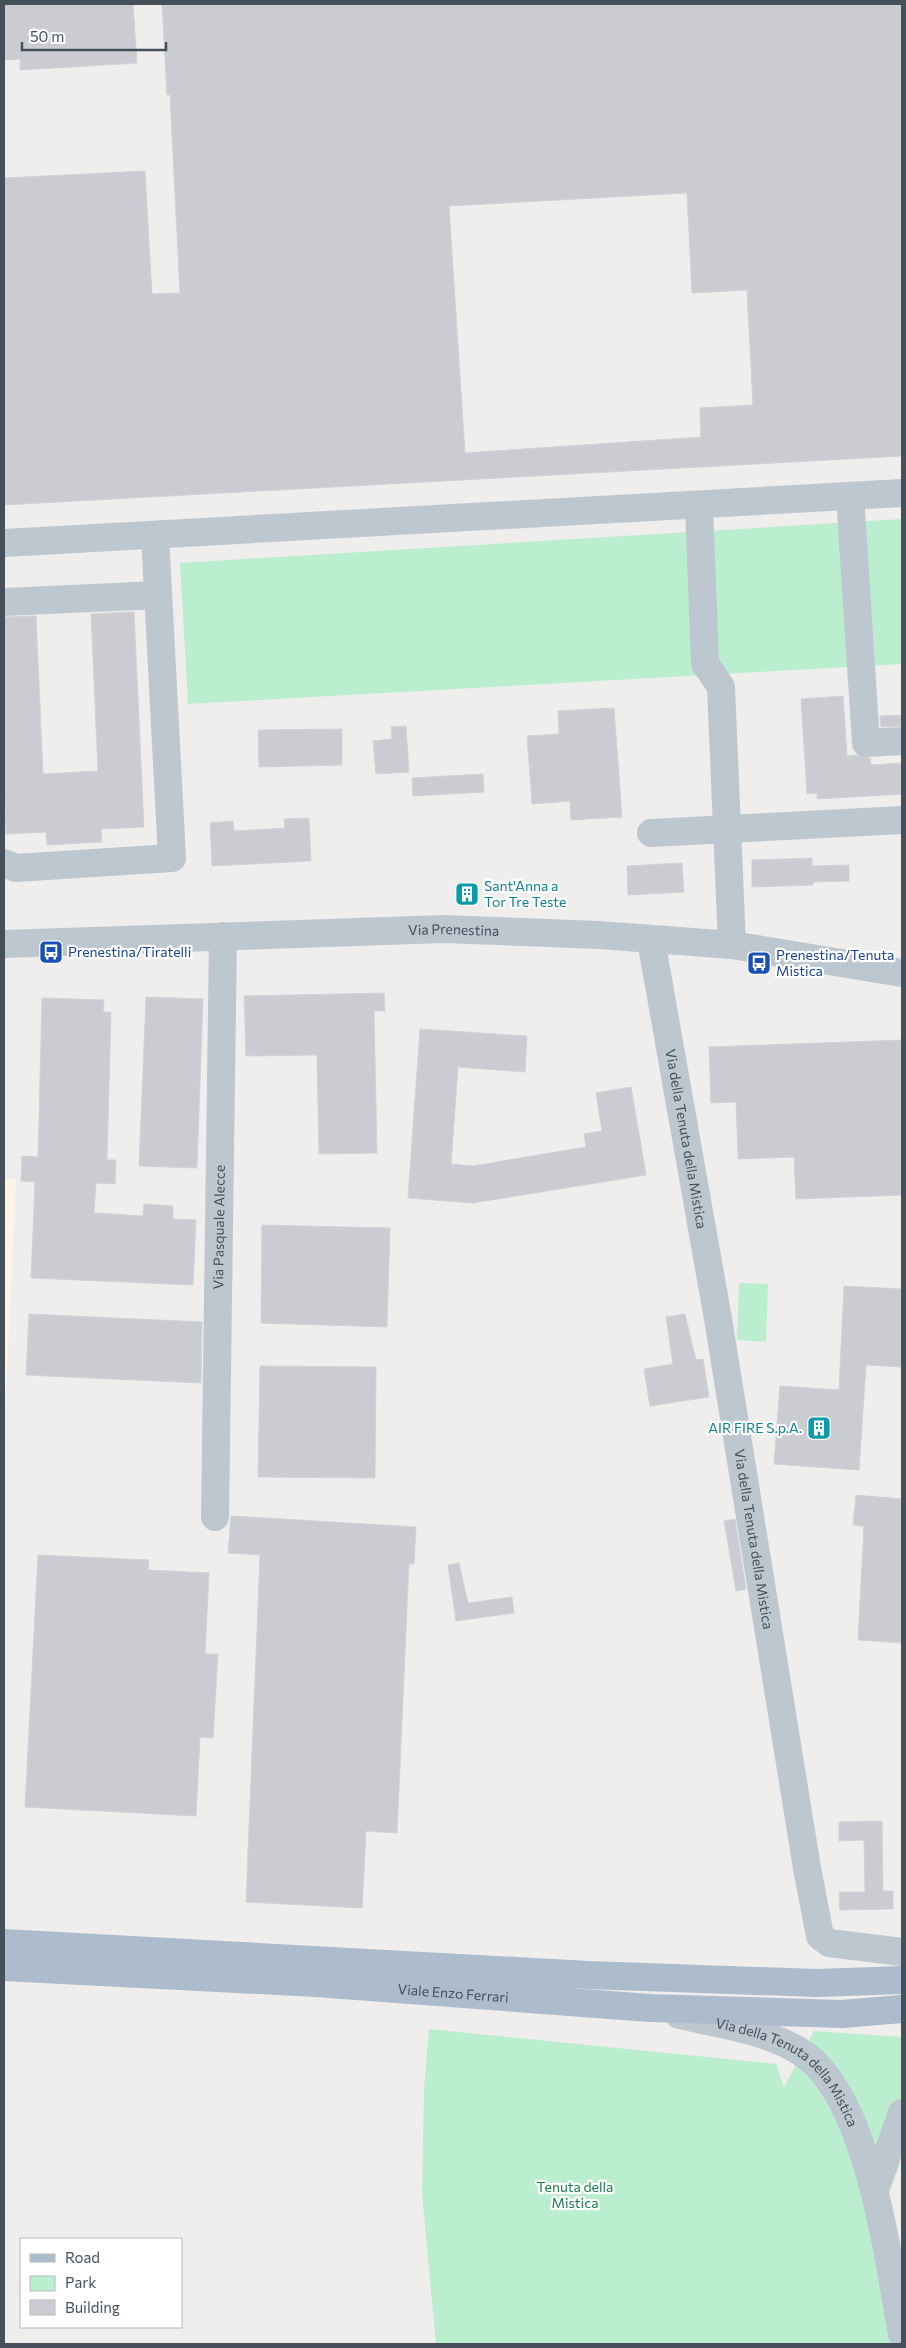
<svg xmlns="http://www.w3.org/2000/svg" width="906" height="2348" viewBox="0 0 906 2348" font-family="Commissioner,sans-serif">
<rect width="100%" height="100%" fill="#f0eded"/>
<path fill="#fcf5e5" d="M4,1179H16L4,1431Z"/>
<path fill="#baeecf" d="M902,519V664L188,704L180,563Z
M739,1283L768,1284L766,1342L737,1340Z
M429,2029L776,2064L784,2087L814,2031L902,2037V2136L892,2138L900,2164L871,2241L891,2344H436L422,2194L424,2089Z"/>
<path fill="#caccd2" stroke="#d1d3d9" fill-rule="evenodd" d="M4,4H133L137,63L20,70V59L4,60Z
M162,4H902V456L4,505V178L145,171L152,294L180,293L170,95H167ZM687,193L692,293L747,290L753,405L700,408L701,437L465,453L449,206Z
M134,612L144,827L101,829L102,842L47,845L46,832L6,834L4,778V617L36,616L43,774L98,771L91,614Z
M843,696L847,756L857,755L870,758L871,765L902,763V794L817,799V793L807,794L801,699Z
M614,708L622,817L571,820L570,801L532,804L527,736L559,734L558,711Z
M902,715V726L881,727L880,716Z
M406,726L409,772L376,774L373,741L392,739L391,727Z
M342,729V765L259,767L258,730Z
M483,774L484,792L413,796L412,778Z
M309,818L311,861L212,866L210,823L233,821L234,831L285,828L284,819Z
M812,858V866L849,865V881L813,882V885L752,887V860Z
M682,863L684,892L628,895L627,866Z
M459,886H476V903H458Z
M384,993L385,1011H374L377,1153L319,1154L317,1055L246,1056L244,996Z
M146,997L203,999L197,1168L139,1166Z
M42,998L104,1000L103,1012H111L107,1160H116L115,1184L96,1183L94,1213L143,1216L144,1204L173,1206V1219L196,1220L193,1285L31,1278L35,1182L21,1181L22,1156L38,1157Z
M420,1029L527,1036L525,1072L458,1067L451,1164L473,1166L586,1147L584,1134L602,1131L596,1093L631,1087L646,1175L473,1203L408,1198Z
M902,1040V1195L796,1199L794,1157L738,1159L736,1102L711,1103L709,1047Z
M262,1225L390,1228L387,1327L261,1323Z
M844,1286L902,1289V1367L866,1365L859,1470L774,1464L780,1386L839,1390Z
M29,1314L202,1322L201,1383L26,1375Z
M685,1314L696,1360L703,1359L709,1397L650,1406L644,1369L673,1364L666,1317Z
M260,1366L376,1367L375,1478L258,1477Z
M856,1495L902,1499V1643L858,1640L864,1526L853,1525Z
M231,1516L416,1527L414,1564H409L397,1833L366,1831L362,1908L246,1902L260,1555L228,1553Z
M735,1519L746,1589L736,1591L724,1521Z
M38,1555L149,1560L148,1570L209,1573L205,1654H218L213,1738L200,1737L196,1816L25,1807Z
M459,1563L468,1603L512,1597L514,1613L456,1621L448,1565Z
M882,1821L883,1891H893V1909L840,1910L839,1892H865L864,1840L839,1841V1822Z"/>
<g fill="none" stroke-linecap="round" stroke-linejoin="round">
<g stroke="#bdc7d0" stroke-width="28">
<path d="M850,496L866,743L902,741"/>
<path d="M699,505L705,663L721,687L732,945"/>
<path d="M4,543L902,493"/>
<path d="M4,602L158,595"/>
<path d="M651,833L902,820"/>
<path d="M4,863L16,868L172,858L155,535"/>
<path id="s1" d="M651,940L718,1319L807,1868L820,1936L829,1943L902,1952"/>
<path id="s2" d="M4,944L444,929L599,935L732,945L902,973"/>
<path id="s3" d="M215,1517L223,936"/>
<path id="s4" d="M679,2015C720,2025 770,2030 805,2055C869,2101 888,2259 902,2334"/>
<path d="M875,2189L902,2113"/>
</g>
<g stroke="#acbccd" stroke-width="28">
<path d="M4,1943L588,1975L817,1983L902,1980"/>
<path id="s5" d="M4,1967L316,1983L650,2008L842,2014L902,2009"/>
</g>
</g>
<defs>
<g id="building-square" transform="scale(1.25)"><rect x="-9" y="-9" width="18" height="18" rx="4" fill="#0f9aa8" stroke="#fff"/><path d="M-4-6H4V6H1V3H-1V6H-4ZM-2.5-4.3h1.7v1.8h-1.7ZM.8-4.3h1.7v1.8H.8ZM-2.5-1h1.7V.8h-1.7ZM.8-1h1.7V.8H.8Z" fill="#fff"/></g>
<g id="bus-square" transform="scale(1.25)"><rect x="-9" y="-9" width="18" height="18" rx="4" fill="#1a4fb4" stroke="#fff"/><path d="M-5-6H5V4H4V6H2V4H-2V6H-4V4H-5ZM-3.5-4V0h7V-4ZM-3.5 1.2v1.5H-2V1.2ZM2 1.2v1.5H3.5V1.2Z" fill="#fff"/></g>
</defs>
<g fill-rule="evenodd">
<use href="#building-square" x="467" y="894"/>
<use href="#bus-square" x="51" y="952"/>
<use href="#bus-square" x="759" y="963"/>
<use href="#building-square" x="819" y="1428"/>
</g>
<g text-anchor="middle" stroke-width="4.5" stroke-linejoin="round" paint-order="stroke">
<g font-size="14" fill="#0d838f" stroke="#fff" text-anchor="start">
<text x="484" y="891">Sant'Anna a<tspan x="484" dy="16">Tor Tre Teste</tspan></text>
<text x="802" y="1433" text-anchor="end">AIR FIRE S.p.A.</text>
</g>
<g font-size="14" fill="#45505b" stroke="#fff">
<text dy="5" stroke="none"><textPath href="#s2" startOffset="450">Via Prenestina</textPath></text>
<text dy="5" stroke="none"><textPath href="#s1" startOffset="202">Via della Tenuta della Mistica</textPath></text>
<text dy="5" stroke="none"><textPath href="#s3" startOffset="290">Via Pasquale Alecce</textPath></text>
<text dy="5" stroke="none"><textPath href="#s1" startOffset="608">Via della Tenuta della Mistica</textPath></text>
<text dy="5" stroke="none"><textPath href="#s5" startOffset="450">Viale Enzo Ferrari</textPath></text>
<text dy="5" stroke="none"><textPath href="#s4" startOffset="129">Via della Tenuta della Mistica</textPath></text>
</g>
<g font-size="14" fill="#164399" stroke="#fff" text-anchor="start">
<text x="68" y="957">Prenestina/Tiratelli</text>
<text x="776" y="960">Prenestina/Tenuta<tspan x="776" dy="16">Mistica</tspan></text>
</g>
<g font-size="14" fill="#167c4a" stroke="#fff">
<text x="575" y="2192">Tenuta della<tspan x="575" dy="16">Mistica</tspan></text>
</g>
</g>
<rect width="906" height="2348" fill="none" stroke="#45505b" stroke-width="10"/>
<rect x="20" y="2238" width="162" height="90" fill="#ffffff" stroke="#b5b9bd"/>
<rect x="30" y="2254" width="25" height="8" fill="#acbccd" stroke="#b5b9bd"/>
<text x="65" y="2263" font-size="15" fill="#45505b">Road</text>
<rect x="30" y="2276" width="25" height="15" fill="#baeecf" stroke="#b5b9bd"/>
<text x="65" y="2288" font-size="15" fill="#45505b">Park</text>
<rect x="30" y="2300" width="25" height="15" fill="#caccd2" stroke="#b5b9bd"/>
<text x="65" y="2313" font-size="15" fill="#45505b">Building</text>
<path d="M22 42v8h144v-8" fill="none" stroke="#45505b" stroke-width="2.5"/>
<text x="30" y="42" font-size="15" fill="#45505b" stroke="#ffffff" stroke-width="4" paint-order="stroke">50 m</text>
</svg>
